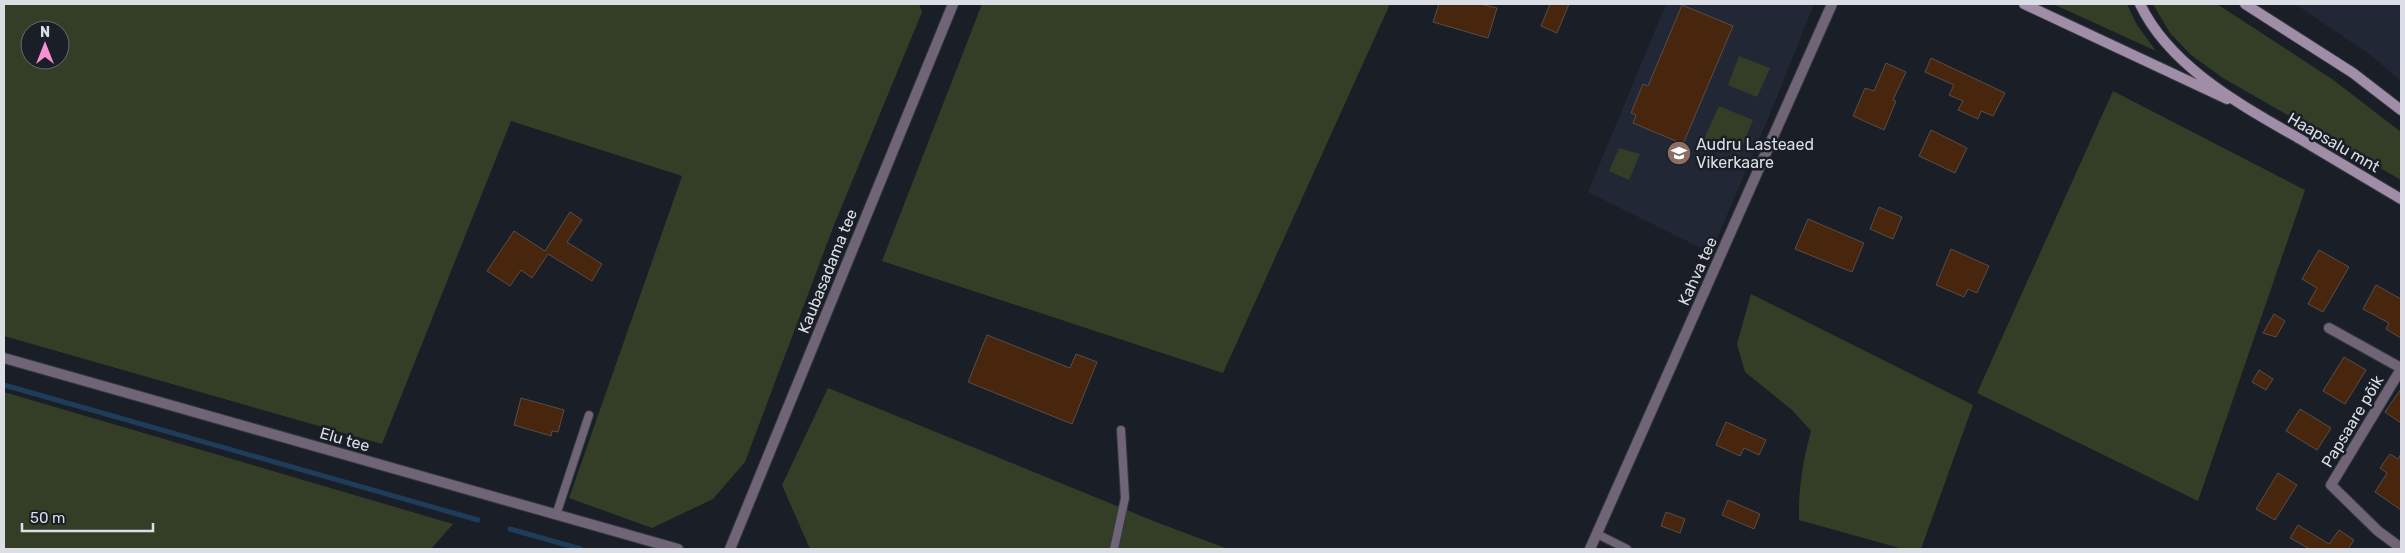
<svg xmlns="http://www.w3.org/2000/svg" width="2405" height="553" viewBox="0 0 2405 553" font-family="Rubik,sans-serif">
<rect width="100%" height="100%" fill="#1a1e26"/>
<path fill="#212734" d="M1666,4H1814L1770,114L1711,253L1588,192Z
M2295,4H2401V81L2368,53Z"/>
<path fill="#343e26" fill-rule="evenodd" d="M4,4H919L922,12L834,225L745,462L713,499L652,528L569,498L682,176L511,121L382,444L4,336ZM30,30H60V60H30Z
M982,4H1390L1223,373L882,261Z
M2053,4H2127L2137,25L2156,51Z
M2153,4H2217L2332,79L2401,132V180L2223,78L2191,55L2170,33Z
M1739,56L1770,68L1757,97L1728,85Z
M2113,91L2305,190L2198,501L1977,393Z
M1719,106L1753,120L1739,154L1704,139Z
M1619,148L1640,154L1629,180L1609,171Z
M1751,294L1973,405L1921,549H1903L1799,520C1798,489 1803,461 1811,431L1792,410L1745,372L1737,344Z
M828,388L1156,522L1228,549H810L782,485Z
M4,392L453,524L431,549H4Z"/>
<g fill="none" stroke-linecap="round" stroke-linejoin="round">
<path stroke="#1d3d5b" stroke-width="5" d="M4,385L478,520
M510,529L581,549"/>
</g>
<path fill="#48250d" stroke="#584e48" d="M1439,4H1481L1497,8L1488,38L1433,22Z
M1550,4H1569L1557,33L1541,26Z
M1682,5L1733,26L1683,144L1633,123L1636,115L1631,113L1643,84L1648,86Z
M1931,58L2005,93L1993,116L1981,111L1978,119L1958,110L1963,101L1949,95L1954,85L1925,72Z
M1886,63L1906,72L1893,100L1896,101L1884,130L1853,116L1865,88L1874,91Z
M1931,130L1967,148L1955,173L1919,156Z
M1879,207L1902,217L1893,239L1870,229Z
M570,212L582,220L567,242L602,264L592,281L548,254L532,278L521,270L510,286L487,271L514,231L545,251Z
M1808,219L1864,243L1852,272L1795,249Z
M1951,249L1989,266L1977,293L1968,289L1964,297L1936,285Z
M2319,250L2349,267L2323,312L2308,304L2317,288L2302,279Z
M2376,285L2401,299V338L2386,329L2389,323L2363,309Z
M2274,314L2285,321L2276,337L2263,333Z
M987,335L1070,368L1076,354L1097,362L1072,424L968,382Z
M2344,357L2366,370L2345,404L2323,391Z
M2259,370L2273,379L2266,390L2252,382Z
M2401,389V423L2385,412Z
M521,398L564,410L558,432L552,431L551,436L514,425Z
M2300,409L2331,428L2317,450L2286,431Z
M1726,422L1766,440L1759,455L1744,448L1740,456L1716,445Z
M2390,454L2398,459L2401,454V510L2375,492L2387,473L2380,468Z
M2278,473L2297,485L2275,520L2256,509Z
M1728,500L1760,514L1754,529L1722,515Z
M1666,512L1685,519L1680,533L1661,526Z
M2298,525L2329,544L2339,530L2354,540L2348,549H2310L2290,538Z"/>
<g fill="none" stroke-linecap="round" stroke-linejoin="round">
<g stroke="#353941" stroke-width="10">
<path id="service" d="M556,515L589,415
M1597,534L1627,549
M1114,549L1125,498L1121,430"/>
</g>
<g stroke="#353941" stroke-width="12">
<path id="minor" d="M2329,328L2401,368
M4,358L678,549
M2401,369L2331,485L2378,531L2401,548
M730,549L953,4
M1590,549L1832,4"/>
</g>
<g stroke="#353941" stroke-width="12">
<path id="secondary" d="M2024,4L2227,99
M2140,4C2170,67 2241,105 2300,139C2334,159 2367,179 2401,199
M2245,4L2353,73L2401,110"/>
</g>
<use href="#service" stroke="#706576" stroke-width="8"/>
<use href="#minor" stroke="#706576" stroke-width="10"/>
<use href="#secondary" stroke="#a08ea8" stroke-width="10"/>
</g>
<defs>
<g id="school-disc" transform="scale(1.25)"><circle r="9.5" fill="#8d6e63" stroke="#1a1e26"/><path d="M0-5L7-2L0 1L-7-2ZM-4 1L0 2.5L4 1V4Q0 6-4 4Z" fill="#fff"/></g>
</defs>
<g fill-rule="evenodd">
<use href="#school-disc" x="1679" y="153"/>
</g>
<g text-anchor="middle" stroke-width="5" stroke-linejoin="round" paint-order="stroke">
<g font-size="16" fill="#dbdee4" stroke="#1a1e26">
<text transform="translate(2334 142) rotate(30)" y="6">Haapsalu mnt</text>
<text transform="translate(827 271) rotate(-68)" y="6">Kaubasadama tee</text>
<text transform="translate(1697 271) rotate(-66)" y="6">Kahva tee</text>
<text transform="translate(2352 421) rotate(-59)" y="6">Papsaare põik</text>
<text transform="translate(345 439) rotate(16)" y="6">Elu tee</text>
</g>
<g font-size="16" fill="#dbdee4" stroke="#1a1e26" text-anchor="start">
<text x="1696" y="150">Audru Lasteaed<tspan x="1696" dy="18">Vikerkaare</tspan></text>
</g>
</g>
<rect width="2405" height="553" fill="none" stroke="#dbdee4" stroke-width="10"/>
<g transform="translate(45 45)"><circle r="24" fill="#1a1e26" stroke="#676b72"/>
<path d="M0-4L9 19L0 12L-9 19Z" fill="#f590d1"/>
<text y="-8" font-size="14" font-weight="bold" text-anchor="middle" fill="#dbdee4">N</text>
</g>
<path d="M22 523v8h131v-8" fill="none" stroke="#dbdee4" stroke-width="2.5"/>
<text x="30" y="523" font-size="15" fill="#dbdee4" stroke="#1a1e26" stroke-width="4" paint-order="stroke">50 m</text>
</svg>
